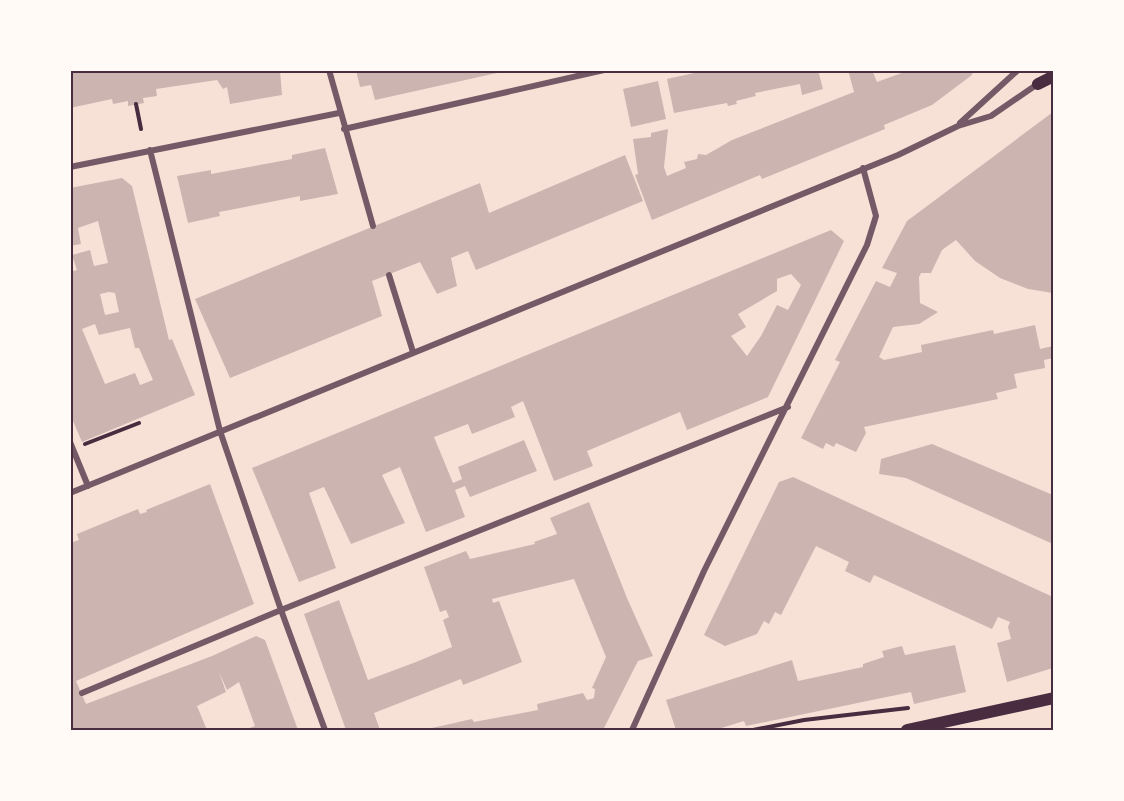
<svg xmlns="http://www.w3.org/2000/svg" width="1124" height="801" viewBox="0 0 1124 801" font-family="'Open Sans',sans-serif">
<rect width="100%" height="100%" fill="#f7e1d7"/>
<path fill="#ccb4b1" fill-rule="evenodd" d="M79,70H280L282,95L230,104L227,87L223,89L217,80L156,89L157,96L143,98L144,103L128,106V101L113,104L112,99L70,108V72Z
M356,70H505L506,71L375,100L371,85L360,87Z
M708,70H818L823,89L802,95L800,84L755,93L756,96L736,101L737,104L728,106L727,103L674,113L667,79Z
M848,70H872L877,82L910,70H973L972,75L932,105L884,125L885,129L762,179L760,175L652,220L635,175L638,174L633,139L651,137V133L668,129L664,167L667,176L686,168L684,162L697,159L698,154L706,155L732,140L854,92Z
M658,81L666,119L631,127L623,89Z
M1053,112V293L1028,289L1000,278L975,261L956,240L942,250L931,273H921L919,277L920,303L938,312L919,324L893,327L879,357L884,360L922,352L921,345L993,330L994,334L1035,325L1040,349L1053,346V358L1044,360L1045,368L1014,374L1017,388L996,393L998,399L864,427L866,433L856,452L836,443L834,447L826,443L823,449L801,438L840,362L835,360L876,281L890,287L897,273L882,268L907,221Z
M325,148L338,194L300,201V196L240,208L219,212L220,216L188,223L177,176L211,170V174L292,159V155Z
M625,155L643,201L476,270L468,251L451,258L457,286L437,294L420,262L372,281L382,316L230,378L195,299L480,183L489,213Z
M122,178L132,186L169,340L172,339L195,395L82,442L70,414V272L77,270L72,255L90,250L94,266L108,263L98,221L78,228L81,244L70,246V188ZM109,292L115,293L119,312L105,315L100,294ZM95,324L99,335L130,328L135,348H139L153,380L140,385L135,373L105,384L82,329Z
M831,230L844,241L768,397L687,430L680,412L587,451L593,466L554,481L523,401L511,407L515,417L472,434L468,424L434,437L453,483L462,479L458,467L524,440L537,471L470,497L465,486L455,490L465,517L426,532L400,467L382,475L405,523L351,544L324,487L309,493L336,568L299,582L252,468ZM791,274L801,285L788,310L777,305L761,336L747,356L731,336L746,327L738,314L777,291V279Z
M932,444L1053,495V544L906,478L879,474L881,459Z
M793,477L1053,597V668L1007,682L997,643L1011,639L1008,627L1010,622L998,617L992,629L874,575L870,583L845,571L849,562L816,546L781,615L775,612L769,624L764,621L757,634L725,646L704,635L779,482Z
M210,484L254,604L76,681L86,704L212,656L256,636L265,640L298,730H244L255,726L239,682L227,690L219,672L226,692L197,706L207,730H70V543L79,540L77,534L138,509L140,514L147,512L146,510Z
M589,502L627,598L653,656L638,661L603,730H423L472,719L474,722L538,710L537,704L583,693L587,700L594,698L595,689L592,688L606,657L574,579L492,599L493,603L499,601L522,662L463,685L461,679L374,713L380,730H346L304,614L339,600L368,680L416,662L452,647L443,620L449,617L446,610L440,612L424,567L466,551L470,559L535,544L534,542L557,534L550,518Z
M955,645L966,692L914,704L911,692L746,726L744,721L715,730H676L666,700L792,660L798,681L863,667V664L884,657L882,651L902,646L905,655Z"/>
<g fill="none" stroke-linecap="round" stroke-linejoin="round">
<path stroke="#4a2c40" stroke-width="4" d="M136,104L141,129
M85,444L139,423
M753,730L804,720L908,708"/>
<path stroke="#755966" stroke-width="6" d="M329,70L373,226
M960,123L1018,70
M344,129L604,70
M150,150L220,431L281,610L325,730
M70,167L339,113
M389,275L413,352
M70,442L88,486
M70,493L898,155L958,126L991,116L1039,83
M82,693L281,610L788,407
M632,730L704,571L867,245L876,216L863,168"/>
<path stroke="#4a2c40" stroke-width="12" d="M1038,84L1054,76
M907,730L1054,698"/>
</g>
<rect width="1124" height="801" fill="none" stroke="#fffaf5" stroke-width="144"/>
<rect x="72" y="72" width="980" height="657" fill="none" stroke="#4a2c40" stroke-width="2"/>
</svg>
